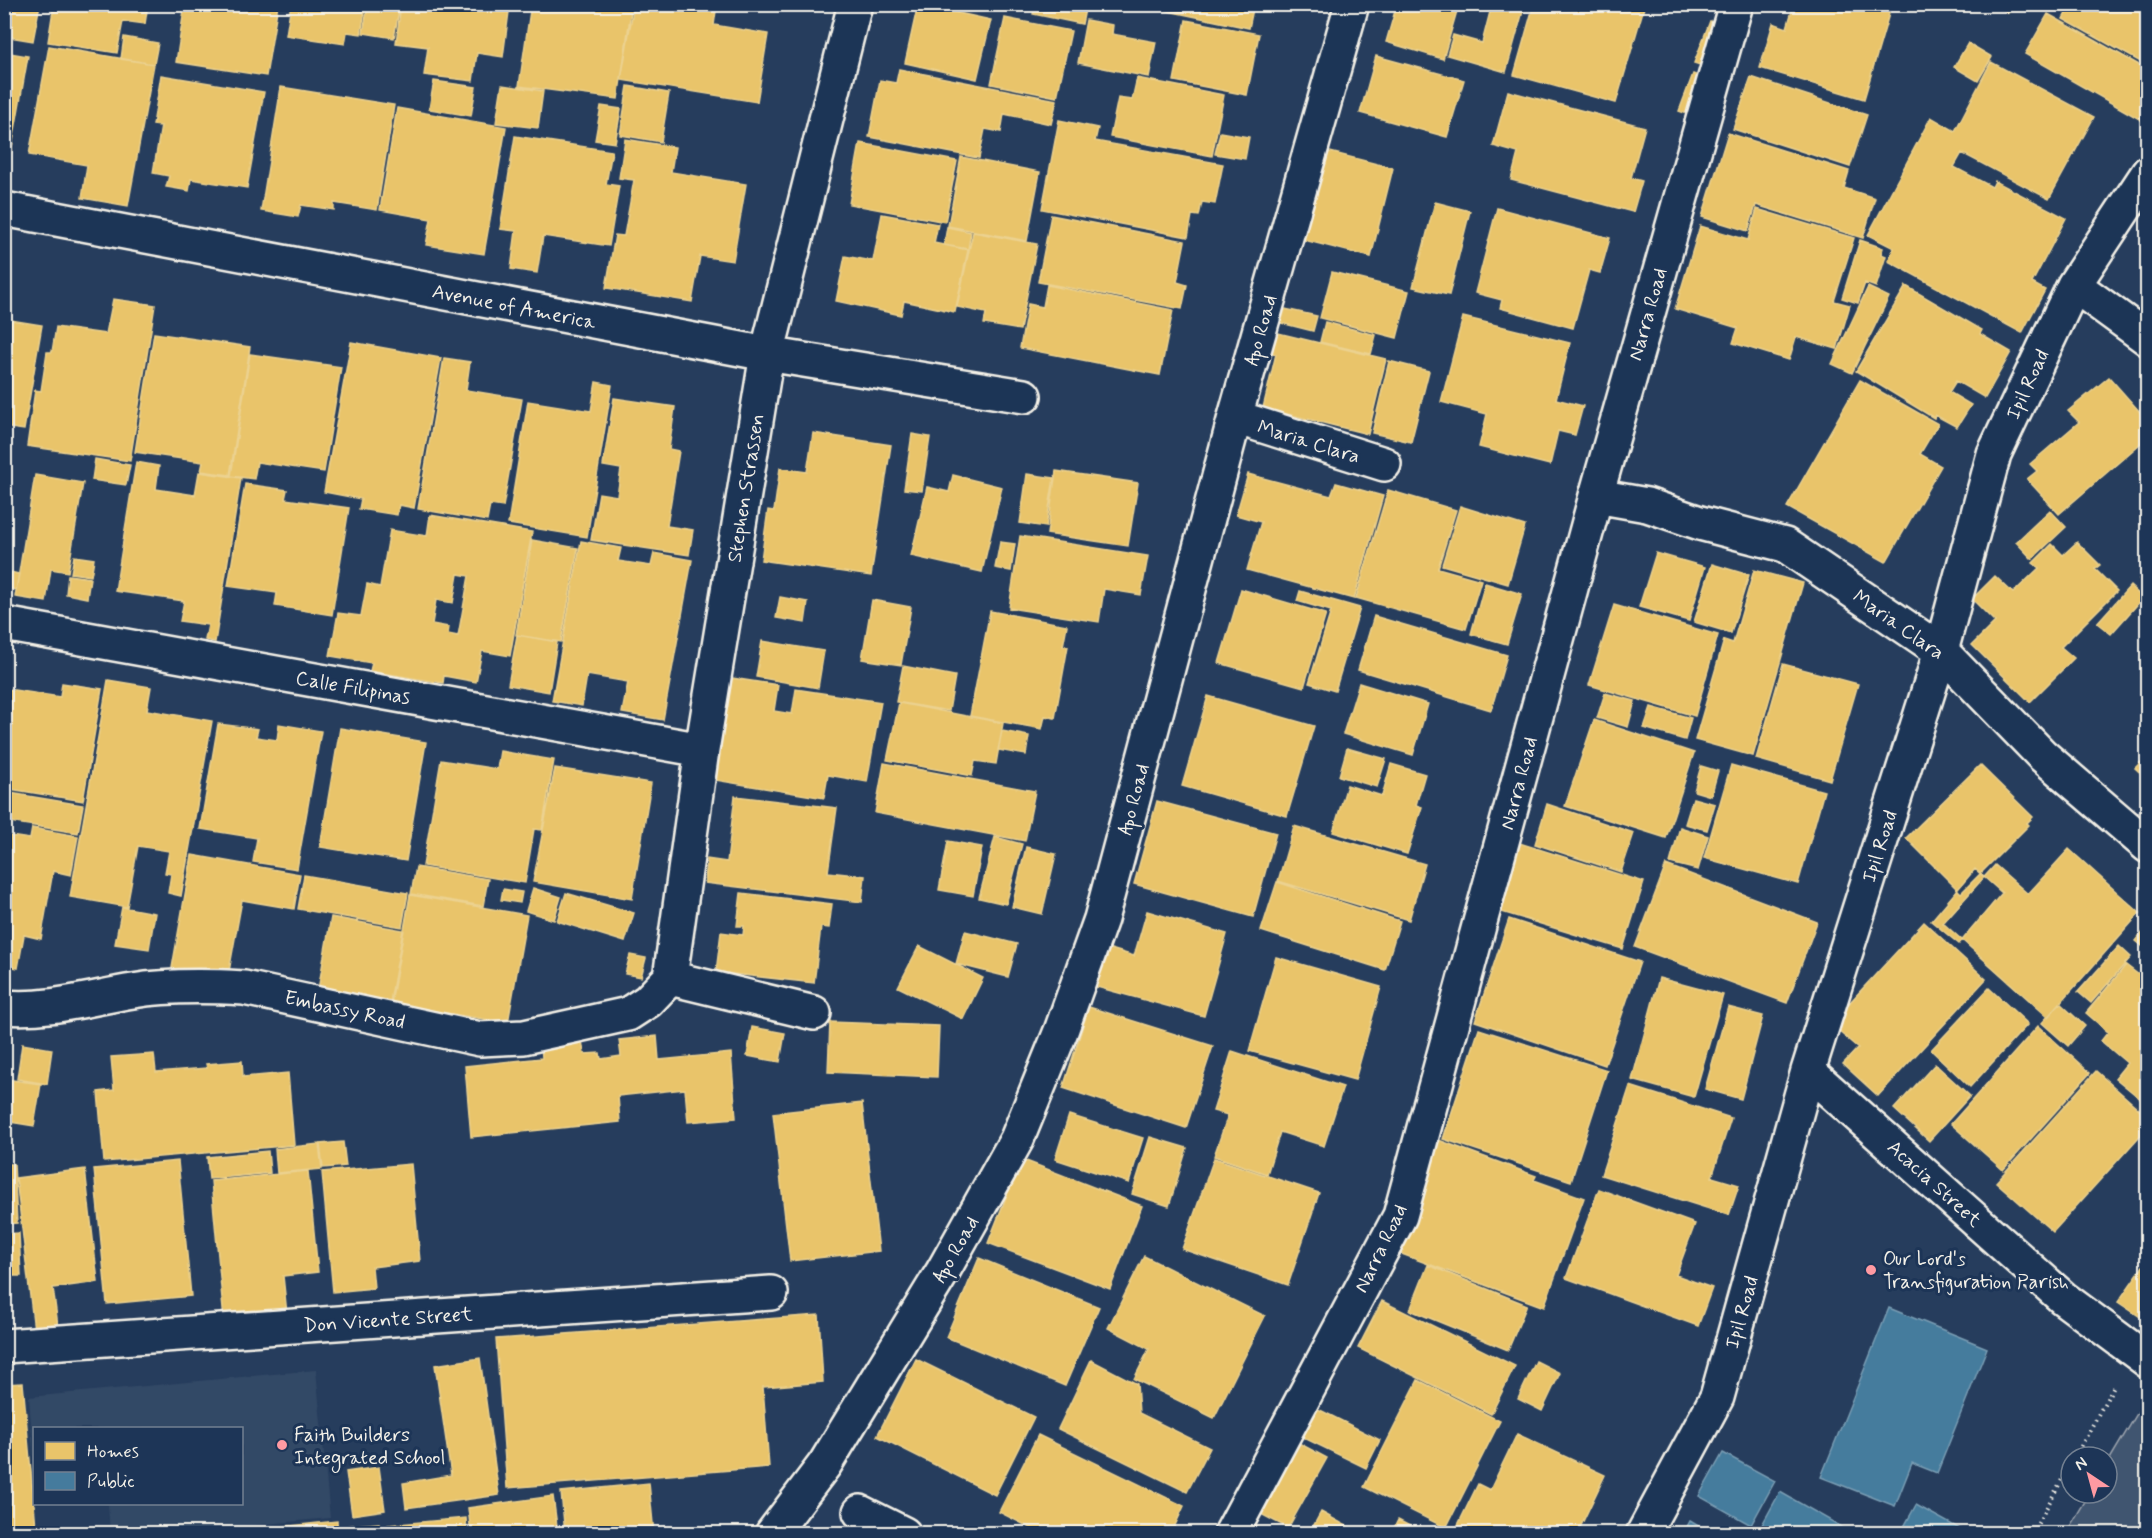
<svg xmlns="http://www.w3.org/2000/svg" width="2152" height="1538" viewBox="0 0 2152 1538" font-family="Mynerve,sans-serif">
<rect width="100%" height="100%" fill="#263d5d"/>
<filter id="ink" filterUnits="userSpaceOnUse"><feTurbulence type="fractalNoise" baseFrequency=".0167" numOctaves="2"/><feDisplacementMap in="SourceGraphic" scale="12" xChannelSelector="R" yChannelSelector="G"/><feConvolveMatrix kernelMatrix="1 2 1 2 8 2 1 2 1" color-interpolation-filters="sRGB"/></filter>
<g filter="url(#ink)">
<path fill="#334966" d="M316,1370L330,1518L170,1533H110L108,1504H242V1428H34V1462L29,1397Z"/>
<path fill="#40546f" stroke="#9aa2ac" stroke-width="1.5" d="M2147,1397V1533H2066L2090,1493H2107V1464Z"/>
<path fill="#e9c46a" stroke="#ecd290" stroke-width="1.5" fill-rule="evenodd" d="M4,4H40L33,41L4,36Z
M54,4H148L145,24L123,21L117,53L48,42Z
M185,4H278L266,76L176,62Z
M291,4H366L361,34L347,32L345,44L286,35Z
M368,4H400L394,38L363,33Z
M401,4H510L503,57L477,53L473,81L424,75L428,47L396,43Z
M531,4H571L597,9L598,4H632L618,99L519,86Z
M634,4H717L714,25L768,34L757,102L621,80Z
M918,4L991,20L977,79L905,63Z
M1035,4H1086L1082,24L1033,14Z
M1128,4H1155L1154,10Z
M1164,4H1254L1249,28L1163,10Z
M1397,4H1459L1443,59L1386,42Z
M1492,4H1525L1506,72L1447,55L1453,35L1482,43Z
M1534,4H1645L1616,103L1514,75Z
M1794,4H1882L1891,7L1864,99L1760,68L1773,23L1787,28Z
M1994,4H2014L2008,13Z
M2071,4H2125L2148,17V66L2063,19Z
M2048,14L2148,70V124L2025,54Z
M1005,18L1071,31L1057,97L991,84Z
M1086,20L1113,25L1112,34L1156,42L1149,77L1078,63Z
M1186,20L1259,34L1247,95L1174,81Z
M1710,21L1725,27L1710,68L1694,63Z
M124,37L158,43L154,64L121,59Z
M1968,43L1992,57L1978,81L1954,67Z
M49,46L154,64L128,206L82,198L87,165L29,155Z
M4,52L28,56L11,153L4,152Z
M1376,56L1464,80L1447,137L1360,113Z
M1991,62L2094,117L2049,199L1962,153L1954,167L1992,187L1995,181L2066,218L2032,283L2045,290L2022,333L1888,261L1894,248L1868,235L1931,117L1955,131Z
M899,69L1057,100L1051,124L1004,114L1001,132L985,129L979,158L869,137L880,80L896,83Z
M1693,74L1706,79L1693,116L1679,111Z
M161,75L264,92L247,188L191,179L189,191L166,187L169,176L153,173L161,126L153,125Z
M1751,77L1867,115L1850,167L1733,129Z
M1137,78L1224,95L1212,156L1110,137L1118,98L1132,100Z
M434,81L476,87L471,116L429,109Z
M502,85L543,91L538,128L496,123Z
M628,86L669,93L661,142L620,135Z
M281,87L394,105L377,210L334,203V210L301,205L298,217L261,211Z
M1508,91L1645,127L1631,178L1642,181L1633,212L1511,180L1518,153L1493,146Z
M601,106L621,109L615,143L595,140Z
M397,108L506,127L484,254L426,245L431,219L380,210Z
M1059,120L1098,128L1095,141L1223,164L1215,204L1202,202L1199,216L1192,215L1188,237L1042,209Z
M1220,132L1249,137L1245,159L1215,154Z
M1728,133L1849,171L1844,188L1875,198L1863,238L1756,205L1748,231L1702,217Z
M515,136L612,151L606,184L619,186L609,246L543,236L537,273L511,269L516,231L500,229Z
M625,139L675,147L671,172L746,184L733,261L700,256L692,302L606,288L615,235L624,236L634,180L619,178Z
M860,143L957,161L945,222L849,204Z
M1326,151L1393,168L1371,257L1304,240Z
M961,157L1040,172L1027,241L948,226Z
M1435,202L1470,211L1449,295L1413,287Z
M1497,208L1610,238L1600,273L1589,270L1573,328L1500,308L1502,300L1475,293Z
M1757,209L1854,238L1834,301L1850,305L1837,349L1796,337L1789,360L1733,343L1738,328L1675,309L1700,226L1748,240Z
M882,214L938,224L934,243L968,250L955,312L904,301L901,315L836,301L845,256L873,261Z
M1051,215L1185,241L1177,282L1187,285L1182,309L1038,282Z
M947,227L971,232L968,249L944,245Z
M973,232L1037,244L1020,330L984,324L986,313L957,307Z
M1860,240L1883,248L1881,254L1886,256L1876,287L1865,283L1858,303L1842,298Z
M1332,272L1409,291L1397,338L1320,318Z
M1047,285L1173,310L1160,375L1020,348L1028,304L1043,307Z
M1906,286L1982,330L1980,334L2011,352L1985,398L1956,381L1949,392L1971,405L1957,427L1935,415L1934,418L1856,371Z
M1868,287L1889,297L1852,373L1832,364Z
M113,299L155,305L130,461L27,446L35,390L41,391L47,352H52L56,327L106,334Z
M1285,309L1317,316L1313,331L1281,323Z
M1463,317L1570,343L1556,399L1583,406L1575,435L1558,431L1550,465L1479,447L1487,414L1441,402Z
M4,319L42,325L24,430L4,427Z
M1325,322L1376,335L1371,354L1320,342Z
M1274,332L1386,359L1368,434L1263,408L1276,354L1269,352Z
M154,333L250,347L230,475L201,471L203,462L135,452Z
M351,342L441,358L414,508L399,505L397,515L359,509L361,499L324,492Z
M250,354L341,367L324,472L257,462L254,479L231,476Z
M444,358L470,362L466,390L522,399L503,507L490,505L487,521L418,509Z
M1389,361L1429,371L1411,442L1372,433Z
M2109,377L2148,421V437L2059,514L2027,479L2037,471L2030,464L2079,422L2068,411Z
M1860,380L1938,424L1920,454L1941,466L1886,562L1787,507Z
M596,382L612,385L587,537L508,524L528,401L591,411Z
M614,398L675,407L669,449L679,451L667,526L693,530L689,555L591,540L599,493L617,496L621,469L603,466Z
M813,433L891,445L871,576L761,560L768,510L774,511L780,468L807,472Z
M912,434L930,437L922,491L904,489Z
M95,459L130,465L126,485L92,480Z
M136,462L159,466L156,489L195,495L199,472L241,478L215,642L205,640L208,625L180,621L184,601L115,591Z
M1056,471L1138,483L1128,546L1047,534Z
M1027,474L1054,478L1046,527L1020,523Z
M1248,474L1331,496L1336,483L1383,496L1354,599L1247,570L1261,522L1236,515Z
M35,475L83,483L68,572L51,569L46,602L15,597Z
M953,475L1002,487L982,572L911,556L927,487L949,492Z
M245,484L287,490L285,499L349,508L332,615L275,606L277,593L228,586Z
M1388,490L1456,510L1438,568L1481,580L1466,629L1356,598Z
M1460,506L1525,526L1508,584L1442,565Z
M2050,510L2066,527L2032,559L2016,542Z
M430,515L532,532L510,656L482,651L476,682L444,676L443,683L370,671L372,663L330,656L338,613L361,616L367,584L380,587L390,530L427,536ZM458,574L469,576L458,636L448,634L449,627L432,624L436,600L453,603Z
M1020,536L1148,556L1141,595L1104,589L1099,622L1009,608Z
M532,540L578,548L561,642L516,635Z
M581,541L621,548L618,561L651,566L654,553L692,560L663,720L622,713L628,682L587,675L582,706L552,701Z
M1000,542L1015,544L1011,571L995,568Z
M2077,542L2100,565L2095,569L2117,591L2061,647L2074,658L2030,702L1972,645L1995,622L1972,599L1995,576L2013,593L2039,568L2033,563L2052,544L2063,555Z
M1656,553L1705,567L1689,621L1639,607Z
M74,556L94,559L91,576L71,573Z
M1712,564L1749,575L1731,633L1694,622Z
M1754,570L1803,583L1753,756L1695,740L1724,640L1733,643Z
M2148,570V587L2139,579Z
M6,571L19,574L16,590L4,588Z
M68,575L90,578L87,598L66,594Z
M1485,583L1522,594L1507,644L1471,634Z
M2130,586L2143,598L2111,634L2097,623Z
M1241,589L1326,614L1304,687L1219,663Z
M1300,591L1360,608L1335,691L1309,683L1331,611L1297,601Z
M780,597L808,602L805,623L776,618Z
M872,600L911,607L901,665L862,659Z
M1614,605L1718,635L1695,716L1589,685Z
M990,611L1067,625L1063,646H1068L1055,718L1045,716L1042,729L970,716Z
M1374,616L1507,655L1491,710L1358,670Z
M517,635L557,642L549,692L508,685Z
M762,641L824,651L818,688L756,677Z
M1783,664L1858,684L1830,780L1756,759Z
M903,666L955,676L949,711L896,702Z
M732,678L778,685L774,711L792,714L796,689L881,702L867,782L828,775L824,798L715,780Z
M108,680L151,687L147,710L212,721L181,896L168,893L171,874L165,873L169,851L138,846L127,907L70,897Z
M62,683L102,689L83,801L4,788V707L8,689L60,697Z
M1359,683L1428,704L1413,755L1343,734Z
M1605,693L1635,701L1628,727L1597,718Z
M1208,696L1314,726L1287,816L1182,786Z
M899,703L1003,723L996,764L975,761L972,776L887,760Z
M1651,707L1691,718L1685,740L1644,728Z
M1594,720L1694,753L1666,838L1565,806Z
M218,724L258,729L256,737L277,740L279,724L321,731L297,869L253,862L257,838L200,829Z
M340,728L426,742L406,861L320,847Z
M1002,731L1029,736L1026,755L998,750Z
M1347,748L1386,759L1377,787L1339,776Z
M500,751L554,760L542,830L534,829L525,883L423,866L441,760L497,769Z
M2148,755V780L2135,768Z
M884,763L1035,791L1025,841L875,813Z
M1391,764L1425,774L1416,805L1422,807L1407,854L1333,832L1347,785L1382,796Z
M1731,765L1824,791L1798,884L1704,858Z
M1980,765L2033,817L2027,823L2029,825L1961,893L1906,838Z
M1701,766L1718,771L1711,796L1694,791Z
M555,768L651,783L632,899L533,882Z
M4,792L83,805L78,833L4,821Z
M735,796L837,808L828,872L865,876L862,902L705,883L707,859L727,862Z
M1693,798L1715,804L1707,830L1685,824Z
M1157,801L1276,833L1253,917L1134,884Z
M1547,804L1634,833L1621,872L1535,844Z
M1294,826L1425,864L1409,920L1278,881Z
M1680,827L1708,836L1698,870L1670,863Z
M32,828L78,836L71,875L53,871L41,939L24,935L18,968L4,965V835L30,839Z
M995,837L1022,844L1006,904L979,898Z
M948,841L982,847L973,896L939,890Z
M1513,841L1644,882L1623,949L1492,909Z
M1026,847L1056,854L1042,914L1012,907Z
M2069,849L2140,913L2048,1017L1943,923L1995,865L2028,894Z
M192,855L300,874L294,909L242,900L228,977L172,968Z
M1666,865L1817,922L1787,1003L1635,947Z
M416,867L488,879L483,906L411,894Z
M1975,869L2002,893L1959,944L1931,921Z
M304,875L408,893L402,927L298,909Z
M1277,882L1400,921L1385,970L1261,931Z
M533,888L561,897L554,920L526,911Z
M503,889L522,892L520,903L501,900Z
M566,893L634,913L625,942L557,921Z
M741,893L832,904L829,928L821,927L814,983L716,972L721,932L743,935L744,926H737Z
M410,895L527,915L508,1023L391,1004Z
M122,907L155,913L149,949L115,944Z
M1147,911L1227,934L1204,1016L1093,986L1104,947L1134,956Z
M331,917L403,930L390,1002L318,990Z
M1509,919L1640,962L1605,1065L1475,1021Z
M1924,922L1986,979L1878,1096L1843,1064L1858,1048L1830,1024Z
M965,931L1017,944L1008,977L956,964Z
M2144,931L2148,934V951L2136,941Z
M919,946L983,978L963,1019L898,987Z
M2119,946L2131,957L2091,1003L2078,992Z
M630,955L646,958L641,977L625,974Z
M1276,957L1381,987L1355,1080L1249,1051Z
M2126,965L2148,982V1105L2115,1078L2127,1063L2101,1041L2108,1032L2086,1013Z
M1659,978L1723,995L1694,1097L1632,1080Z
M1989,988L2028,1024L1970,1087L1931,1050Z
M2060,1003L2085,1026L2068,1046L2042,1023Z
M1089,1007L1213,1046L1186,1128L1063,1088Z
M1728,1007L1763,1016L1741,1099L1705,1089Z
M830,1022L939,1026L937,1077L828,1072Z
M2038,1026L2090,1073L2003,1170L1951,1124Z
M752,1027L785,1033L780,1062L747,1056Z
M1479,1029L1607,1070L1571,1181L1443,1139Z
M657,1036L659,1060L731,1053L736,1118L688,1122L685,1089L618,1096L620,1122L471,1137L465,1066L542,1058L541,1044L582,1040L584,1054L600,1053L601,1059L621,1056L619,1040Z
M22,1044L52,1049L47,1084L17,1079Z
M1232,1051L1343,1087L1324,1146L1280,1132L1267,1174L1214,1156L1228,1115L1213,1111Z
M154,1054L156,1072L207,1068L206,1064L242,1061L243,1077L288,1073L294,1145L104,1162L98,1092L114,1090L111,1057Z
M1935,1064L1970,1096L1929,1141L1894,1109Z
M2096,1071L2148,1117V1127L2053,1232L1996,1182Z
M5,1079L41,1084L34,1126L4,1121Z
M1630,1086L1731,1118L1712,1177L1739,1185L1729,1215L1601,1175Z
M862,1103L879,1251L790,1261L773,1113Z
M1069,1115L1143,1138L1129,1183L1055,1159Z
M1150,1137L1187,1148L1169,1206L1132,1194Z
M1433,1138L1536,1176L1534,1180L1584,1198L1544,1307L1391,1250Z
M343,1142L346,1166L323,1168L320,1144Z
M319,1144L322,1169L277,1173L275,1149Z
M268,1151L270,1173L209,1179L207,1157Z
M1214,1158L1319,1193L1288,1285L1182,1249Z
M1021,1159L1142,1206L1110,1289L988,1243Z
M178,1161L191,1296L107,1304L94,1169Z
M4,1164H14L17,1223L4,1224Z
M411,1164L420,1261L372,1267L374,1288L333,1292L322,1172Z
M85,1169L98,1282L53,1288L58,1326L34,1330L16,1178Z
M308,1171L318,1272L283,1276L287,1314L224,1320L211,1181Z
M1599,1189L1695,1224L1676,1275L1712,1288L1698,1326L1566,1278Z
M19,1233L21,1276H4V1234Z
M1144,1256L1265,1316L1214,1418L1134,1379L1149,1349L1108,1328Z
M979,1258L1099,1307L1065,1386L946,1337Z
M2148,1259V1322L2118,1302Z
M1428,1265L1527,1305L1508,1350L1410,1310Z
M1382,1301L1515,1366L1491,1414L1358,1348Z
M819,1315L823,1382L763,1387L769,1467L507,1488L496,1339Z
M480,1358L499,1495L406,1508L403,1483L451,1475L435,1365Z
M916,1359L1034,1417L995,1495L877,1436Z
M1091,1360L1137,1384L1139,1413L1210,1448L1187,1492L1058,1429Z
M1536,1361L1560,1373L1542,1411L1518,1399Z
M1418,1380L1500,1421L1446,1528L1364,1487Z
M23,1383L36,1527L4,1531V1384Z
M1316,1408L1380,1440L1366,1468L1302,1437Z
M1517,1434L1605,1475L1577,1534L1455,1531L1478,1484L1490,1490Z
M1038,1435L1184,1506L1171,1534H1043L999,1512Z
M1293,1440L1327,1458L1288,1528L1255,1511Z
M379,1467L385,1510L352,1515L346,1472Z
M649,1483L654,1534H565L561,1492Z
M553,1496L558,1534H471L468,1508Z
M1321,1512L1361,1534H1309Z
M466,1518L467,1534H389L388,1525Z
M1398,1520L1425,1534H1391Z
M337,1521L338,1534H214Z
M379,1523L380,1534H345L344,1526Z
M1253,1526L1268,1534H1249Z"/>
<path fill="#457b9d" stroke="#7a9eb4" stroke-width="1.5" d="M1889,1308L1987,1348L1937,1473L1912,1463L1895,1506L1821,1477Z
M1723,1453L1775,1481L1751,1525L1699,1496Z
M1780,1492L1854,1534H1757Z
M1916,1505L1969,1534H1900Z
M1690,1521L1712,1534H1683Z"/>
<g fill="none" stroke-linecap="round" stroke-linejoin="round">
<g stroke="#f4f1e8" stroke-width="38">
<path id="minor" d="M4,209L767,354L1024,396
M2074,285L2148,339
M1235,417L1384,464
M1596,496L1647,505L1700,523L1785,545L1941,651L2042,755L2148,846
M4,624L702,750
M670,978L702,750L767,354L855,4
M670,978L814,1013
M4,1007C49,1011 90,998 133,991C169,985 208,986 244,988L480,1039L524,1037L628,1014L648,1001L670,978
M1808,1071L2063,1298L2148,1361
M4,1346L771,1293
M860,1512L904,1534
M772,1534L825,1464L943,1271L1017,1139L1061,1031L1101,919L1235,417L1352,4
M1231,1534L1400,1216L1596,496L1736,4
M1643,1534L1717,1397L1808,1071L1941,651L1994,454L2074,285L2148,173"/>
</g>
<path stroke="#f4f1e8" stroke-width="4" stroke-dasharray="1.5 4.5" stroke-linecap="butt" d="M2075,1457L2115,1384
M2032,1534L2071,1463"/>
<use href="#minor" stroke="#1d3557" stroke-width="33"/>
</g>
</g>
<g fill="#ff9aa2" stroke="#1d3557" stroke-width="2">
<circle cx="1871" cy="1270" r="6"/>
<circle cx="282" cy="1445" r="6"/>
</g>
<g text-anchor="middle" stroke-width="6" stroke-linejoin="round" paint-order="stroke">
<g font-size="20" fill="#f4f1e8" stroke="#1d3557">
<text transform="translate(514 306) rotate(11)" y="7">Avenue of America</text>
<text transform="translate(1647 314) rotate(-74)" y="7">Narra Road</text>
<text transform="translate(1260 330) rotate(-74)" y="7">Apo Road</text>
<text transform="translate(2027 384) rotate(-65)" y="7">Ipil Road</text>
<text transform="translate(1309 441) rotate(17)" y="7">Maria Clara</text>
<text transform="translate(745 488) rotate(-81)" y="7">Stephen Strassen</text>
<text transform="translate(1899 624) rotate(35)" y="7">Maria Clara</text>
<text transform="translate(353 687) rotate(10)" y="7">Calle Filipinas</text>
<text transform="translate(1518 783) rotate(-75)" y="7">Narra Road</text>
<text transform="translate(1133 799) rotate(-75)" y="7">Apo Road</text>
<text transform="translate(1879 846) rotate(-72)" y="7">Ipil Road</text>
<text transform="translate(345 1009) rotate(12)" y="7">Embassy Road</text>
<text transform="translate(1935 1183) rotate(42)" y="7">Acacia Street</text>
<text transform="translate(1380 1248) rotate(-64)" y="7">Narra Road</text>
<text transform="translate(955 1249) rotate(-60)" y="7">Apo Road</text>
<text transform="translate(1741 1312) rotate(-74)" y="7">Ipil Road</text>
<text transform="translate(388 1319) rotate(-4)" y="7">Don Vicente Street</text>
</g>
<g font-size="20" fill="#f4f1e8" stroke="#1d3557" text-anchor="start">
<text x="1883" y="1265">Our Lord's<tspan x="1883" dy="23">Transfiguration Parish</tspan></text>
<text x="294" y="1441">Faith Builders<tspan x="294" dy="23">Integrated School</tspan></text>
</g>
</g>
<rect width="2152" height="1538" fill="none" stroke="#1d3557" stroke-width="24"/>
<rect x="12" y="12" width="2128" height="1514" fill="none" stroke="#f4f1e8" stroke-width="2" filter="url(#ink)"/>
<rect x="33" y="1427" width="210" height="78" fill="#1d3557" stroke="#738091" stroke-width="1.5"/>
<rect x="45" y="1442" width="30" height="18" fill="#e9c46a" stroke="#738091" stroke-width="1.5"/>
<text x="87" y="1457" font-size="18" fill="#f4f1e8">Homes</text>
<rect x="45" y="1472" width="30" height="18" fill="#457b9d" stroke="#738091" stroke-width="1.5"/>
<text x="87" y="1487" font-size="18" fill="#f4f1e8">Public</text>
<g transform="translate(2089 1475) rotate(324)"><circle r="28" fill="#1d3557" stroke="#738091" stroke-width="1.5"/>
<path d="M0-4.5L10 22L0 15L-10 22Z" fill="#ff9aa2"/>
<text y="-9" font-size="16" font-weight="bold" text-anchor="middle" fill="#f4f1e8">N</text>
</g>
</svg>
